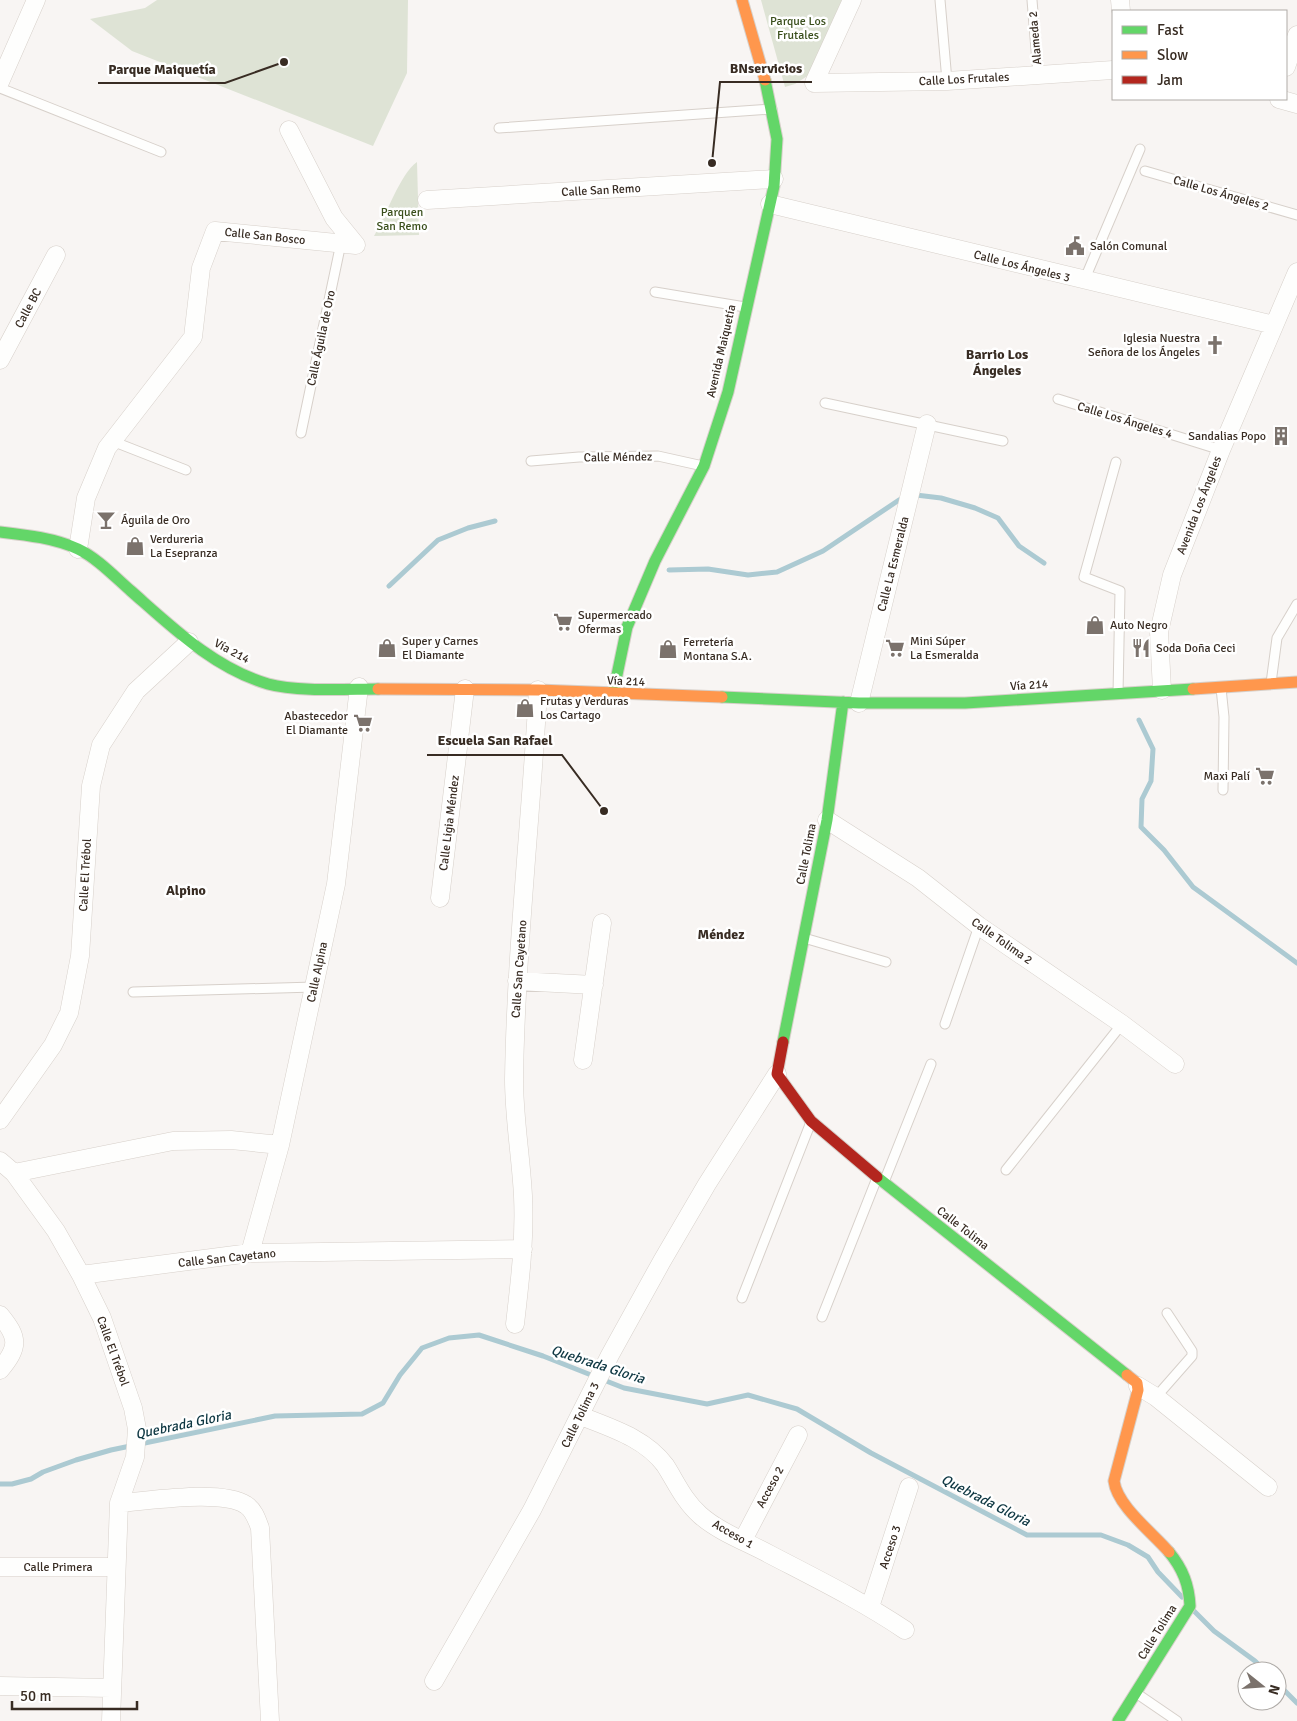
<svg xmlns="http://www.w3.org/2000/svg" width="1297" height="1721" viewBox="0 0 1297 1721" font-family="Signika,sans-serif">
<rect width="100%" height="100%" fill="#f8f5f3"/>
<path fill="#dee3d5" d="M157,0H408L407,73L373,146L132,51L90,19L145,8Z
M761,0H842L809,75L795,84L785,87Z
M417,162L419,235L374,236C386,216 400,174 417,162Z"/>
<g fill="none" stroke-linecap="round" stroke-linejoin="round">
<path stroke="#accad2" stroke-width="5" d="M916,495L941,498L975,508L998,518L1019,546L1044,563
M669,570L708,569L748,575L777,572L823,551L899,500
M389,586L438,540L468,528L495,521
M1139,720L1153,749L1151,781L1142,799L1141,827L1164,850L1193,887L1297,963
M0,1484H12L31,1479L43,1472L76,1460L111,1450L275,1416L362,1414L383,1403L400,1375L422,1348L449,1338L479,1335L543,1356L624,1388L707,1404L748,1395L797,1409L871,1453L1027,1535H1101L1128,1545L1148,1557L1158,1572L1182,1597
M1194,1611L1214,1631L1255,1661L1265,1671
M1277,1683L1297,1703"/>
<g stroke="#d7d0ca" stroke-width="11">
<path id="lane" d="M940,0L947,81
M1032,0L1038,75
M0,88L161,152
M499,128L772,109
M1145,171L1297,215
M1084,281L1140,149
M655,292L745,307
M1058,399L1221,450
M825,403L1003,441
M301,433L341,243
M112,441L186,470
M531,461L579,457L658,456L703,466
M1116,462L1084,577L1120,591L1118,694
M1271,683L1277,638L1297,604
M1221,688L1224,717L1223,790
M804,938L886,962
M133,992L314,987
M945,1024L979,926
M1006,1170L1122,1024
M884,1182L931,1064
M742,1298L811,1122
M822,1317L877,1178
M1156,1397L1192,1356V1351L1167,1313
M1136,1693L1177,1721"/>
</g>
<g stroke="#d7d0ca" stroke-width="19">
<path id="street" d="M852,0L814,83L947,81L1113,70
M1120,0L1121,11
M1286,67L1297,35
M0,82L36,0
M1279,99L1297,104
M427,200L774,179
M770,204L1274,325
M0,360L56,255
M78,549L86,498L107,448L193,337L201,268L215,231L356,245L334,218L289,130
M1162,690L1159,632L1172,575L1221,450L1297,272
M859,703L927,424
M827,820L918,878L979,926L1122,1024L1175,1064
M440,898L465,689
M517,981L594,985
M583,1060L602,923
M0,1120L53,1045L69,1013L80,956L91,786L101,745L136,691L189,642
M0,1161L14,1173L56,1231L81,1275L102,1318L133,1408L137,1429L135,1457L119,1503L111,1721
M14,1173L173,1141L231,1140L280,1145
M250,1253L280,1145L336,884L359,687
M81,1275L250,1253L523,1249
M0,1315C19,1338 19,1347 0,1370
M515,1324C520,1281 525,1239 523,1196C521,1157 514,1118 514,1079C516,949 531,820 538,690
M1138,1386L1156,1397L1268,1487
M581,1416C611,1428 645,1438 665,1465C676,1482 684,1501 700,1515C719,1532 747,1542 769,1554C815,1578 862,1601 905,1630
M119,1503C150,1501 222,1489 246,1505C254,1510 257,1520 260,1528L270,1721
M743,1540L798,1435
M0,1567H115
M870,1607L909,1487
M434,1681L532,1510L610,1355L662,1261L707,1184L777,1074
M0,1686L111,1688"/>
</g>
<g stroke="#d7d0ca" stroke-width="13">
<path id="fast" d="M0,532C26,535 54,538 78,549C97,558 115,577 131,591C173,628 214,668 268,684C297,692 347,689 378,689
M613,694L627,627L655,561L704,466L728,392L774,186L777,139L765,80
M722,697L859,703H965L1193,689
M783,1042L827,820L843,702
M877,1177L1127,1375
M1118,1721L1190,1606C1189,1585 1183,1569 1169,1552"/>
</g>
<g stroke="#d7d0ca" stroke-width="13">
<path id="slow" d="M742,0L765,80
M378,689L538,690L722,697
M1193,689L1297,682
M1127,1375L1137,1383L1138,1390L1114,1481C1117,1506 1153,1533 1169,1552"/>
</g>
<g stroke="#d7d0ca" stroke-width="13">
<path id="jam" d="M783,1042L777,1074L811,1121L877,1177"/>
</g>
<use href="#lane" stroke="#fefefd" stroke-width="9"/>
<use href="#street" stroke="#fefefd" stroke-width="18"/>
<use href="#fast" stroke="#63d668" stroke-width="11"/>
<use href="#slow" stroke="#ff974d" stroke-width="11"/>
<use href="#jam" stroke="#b3261e" stroke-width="11"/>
</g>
<defs>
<g id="civic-bare" transform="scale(1.5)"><path d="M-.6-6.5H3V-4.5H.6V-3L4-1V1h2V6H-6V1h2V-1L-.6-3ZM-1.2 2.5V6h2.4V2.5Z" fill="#7b726c" stroke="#fff" stroke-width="2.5" paint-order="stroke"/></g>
<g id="church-bare" transform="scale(1.5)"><path d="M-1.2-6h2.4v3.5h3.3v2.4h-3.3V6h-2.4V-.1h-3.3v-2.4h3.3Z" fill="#7b726c" stroke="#fff" stroke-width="2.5" paint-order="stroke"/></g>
<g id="building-bare" transform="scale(1.5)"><path d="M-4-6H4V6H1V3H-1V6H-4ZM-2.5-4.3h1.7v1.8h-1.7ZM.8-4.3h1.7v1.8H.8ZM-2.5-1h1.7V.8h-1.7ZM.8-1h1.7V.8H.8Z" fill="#7b726c" stroke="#fff" stroke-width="2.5" paint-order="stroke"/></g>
<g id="bar-bare" transform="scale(1.5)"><path d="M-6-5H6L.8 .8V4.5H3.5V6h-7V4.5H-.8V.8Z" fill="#7b726c" stroke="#fff" stroke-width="2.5" paint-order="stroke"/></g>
<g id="shop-bare" transform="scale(1.5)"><path d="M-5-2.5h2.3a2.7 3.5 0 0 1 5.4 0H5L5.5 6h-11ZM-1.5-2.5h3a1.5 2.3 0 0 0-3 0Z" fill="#7b726c" stroke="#fff" stroke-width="2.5" paint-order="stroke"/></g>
<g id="supermarket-bare" transform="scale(1.5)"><path d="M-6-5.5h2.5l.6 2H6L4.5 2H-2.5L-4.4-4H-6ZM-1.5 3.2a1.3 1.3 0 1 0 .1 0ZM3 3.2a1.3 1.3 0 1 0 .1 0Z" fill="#7b726c" stroke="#fff" stroke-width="2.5" paint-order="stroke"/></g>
<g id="restaurant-bare" transform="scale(1.5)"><path d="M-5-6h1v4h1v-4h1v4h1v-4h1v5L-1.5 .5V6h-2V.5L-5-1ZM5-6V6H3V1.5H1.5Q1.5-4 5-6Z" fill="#7b726c" stroke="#fff" stroke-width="2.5" paint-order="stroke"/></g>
</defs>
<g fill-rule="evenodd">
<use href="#civic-bare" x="1075" y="246"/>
<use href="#church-bare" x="1215" y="345"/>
<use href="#building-bare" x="1281" y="436"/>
<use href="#bar-bare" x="106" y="520"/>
<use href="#shop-bare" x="135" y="546"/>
<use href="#supermarket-bare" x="563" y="622"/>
<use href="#shop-bare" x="1095" y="625"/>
<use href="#shop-bare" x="387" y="648"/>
<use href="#supermarket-bare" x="895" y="648"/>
<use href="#restaurant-bare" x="1141" y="648"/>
<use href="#shop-bare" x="668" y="649"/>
<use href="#shop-bare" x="525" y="708"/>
<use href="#supermarket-bare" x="363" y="723"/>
<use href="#supermarket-bare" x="1265" y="776"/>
</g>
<g text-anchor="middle" stroke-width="5" stroke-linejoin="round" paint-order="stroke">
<g font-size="12" fill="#394e1b" stroke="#fff">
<text x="798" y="25">Parque Los<tspan x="798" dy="14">Frutales</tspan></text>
<text x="402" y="216">Parquen<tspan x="402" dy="14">San Remo</tspan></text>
</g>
<g font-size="12" fill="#382c23" stroke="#fff">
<text transform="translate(1035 38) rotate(-95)" y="4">Alameda 2</text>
<text transform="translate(964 79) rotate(-3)" y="4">Calle Los Frutales</text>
<text transform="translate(601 190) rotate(-3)" y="4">Calle San Remo</text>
<text transform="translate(1221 193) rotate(16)" y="4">Calle Los Ángeles 2</text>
<text transform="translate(265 236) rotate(6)" y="4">Calle San Bosco</text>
<text transform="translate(1022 266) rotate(14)" y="4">Calle Los Ángeles 3</text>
<text transform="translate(28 308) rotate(-62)" y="4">Calle BC</text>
<text transform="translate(321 338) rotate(-78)" y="4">Calle Águila de Oro</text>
<text transform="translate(721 351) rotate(-77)" y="4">Avenida Maiquetía</text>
<text transform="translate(1125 420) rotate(17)" y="4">Calle Los Ángeles 4</text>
<text transform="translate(618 457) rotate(-1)" y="4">Calle Méndez</text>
<text transform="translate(1199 505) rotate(-69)" y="4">Avenida Los Ángeles</text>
<text transform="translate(893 564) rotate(-76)" y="4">Calle La Esmeralda</text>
<text transform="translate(232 651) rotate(28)" y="4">Vía 214</text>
<text transform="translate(626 681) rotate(2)" y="4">Vía 214</text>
<text transform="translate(1029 685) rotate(-4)" y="4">Vía 214</text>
<text transform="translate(449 823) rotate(-83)" y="4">Calle Ligia Méndez</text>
<text transform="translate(806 854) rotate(-79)" y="4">Calle Tolima</text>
<text transform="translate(85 875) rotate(-87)" y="4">Calle El Trébol</text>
<text transform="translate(1002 941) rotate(35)" y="4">Calle Tolima 2</text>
<text transform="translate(519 969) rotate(-86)" y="4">Calle San Cayetano</text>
<text transform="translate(317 972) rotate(-78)" y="4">Calle Alpina</text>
<text transform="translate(963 1228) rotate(38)" y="4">Calle Tolima</text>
<text transform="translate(227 1258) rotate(-6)" y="4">Calle San Cayetano</text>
<text transform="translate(113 1351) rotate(70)" y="4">Calle El Trébol</text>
<text transform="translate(580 1415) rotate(-64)" y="4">Calle Tolima 3</text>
<text transform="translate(770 1487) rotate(-62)" y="4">Acceso 2</text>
<text transform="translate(733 1534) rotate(30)" y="4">Acceso 1</text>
<text transform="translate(890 1547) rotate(-72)" y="4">Acceso 3</text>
<text x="58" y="1571">Calle Primera</text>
<text transform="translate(1157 1632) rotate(-58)" y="4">Calle Tolima</text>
</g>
<g font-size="12" fill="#382c23" stroke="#fff" text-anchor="start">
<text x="1090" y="250">Salón Comunal</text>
<text x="1200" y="342" text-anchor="end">Iglesia Nuestra<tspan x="1200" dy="14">Señora de los Ángeles</tspan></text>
<text x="1266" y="440" text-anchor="end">Sandalias Popo</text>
<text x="121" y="524">Águila de Oro</text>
<text x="150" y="543">Verdureria<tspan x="150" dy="14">La Esepranza</tspan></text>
<text x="578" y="619">Supermercado<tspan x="578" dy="14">Ofermas</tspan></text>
<text x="1110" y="629">Auto Negro</text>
<text x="402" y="645">Super y Carnes<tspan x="402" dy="14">El Diamante</tspan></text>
<text x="910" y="645">Mini Súper<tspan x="910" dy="14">La Esmeralda</tspan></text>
<text x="683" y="646">Ferretería<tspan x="683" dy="14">Montana S.A.</tspan></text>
<text x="1156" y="652">Soda Doña Ceci</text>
<text x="540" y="705">Frutas y Verduras<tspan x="540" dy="14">Los Cartago</tspan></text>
<text x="348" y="720" text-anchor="end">Abastecedor<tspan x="348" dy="14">El Diamante</tspan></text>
<text x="1250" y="780" text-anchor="end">Maxi Palí</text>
</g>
<g font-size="14" font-weight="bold" fill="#382c23" stroke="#fff">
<text x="997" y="359">Barrio Los<tspan x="997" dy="16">Ángeles</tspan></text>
<text x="186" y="895">Alpino</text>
<text x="721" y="939">Méndez</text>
</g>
<g font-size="14" font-style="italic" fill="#0e3742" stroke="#fff">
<text transform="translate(598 1364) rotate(18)" y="5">Quebrada Gloria</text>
<text transform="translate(183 1424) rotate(-12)" y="5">Quebrada Gloria</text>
<text transform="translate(986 1500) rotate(27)" y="5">Quebrada Gloria</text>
</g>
</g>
<path fill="none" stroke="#382c23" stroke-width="2" d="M712 163L720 82H812M284 62L225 83H98M604 811L562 755H427"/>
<g fill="#382c23" stroke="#fff" stroke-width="2">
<circle cx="712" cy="163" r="5"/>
<circle cx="284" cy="62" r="5"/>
<circle cx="604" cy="811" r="5"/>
</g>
<g font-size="14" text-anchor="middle" font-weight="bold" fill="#382c23" stroke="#fff" stroke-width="5" stroke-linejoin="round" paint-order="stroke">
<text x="766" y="73">BNservicios</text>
<text x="162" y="74">Parque Maiquetía</text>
<text x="495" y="745">Escuela San Rafael</text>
</g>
<rect x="1112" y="10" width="175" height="90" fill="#ffffff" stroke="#afaba7"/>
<rect x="1122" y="26" width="25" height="8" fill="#63d668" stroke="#afaba7"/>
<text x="1157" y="35" font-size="15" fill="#382c23">Fast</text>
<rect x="1122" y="51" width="25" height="8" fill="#ff974d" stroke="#afaba7"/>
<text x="1157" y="60" font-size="15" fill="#382c23">Slow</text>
<rect x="1122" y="76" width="25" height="8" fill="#b3261e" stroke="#afaba7"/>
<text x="1157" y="85" font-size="15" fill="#382c23">Jam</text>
<g transform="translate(1262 1686) rotate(107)"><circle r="24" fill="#ffffff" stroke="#afaba7"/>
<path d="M0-4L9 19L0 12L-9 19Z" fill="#7b726c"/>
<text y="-8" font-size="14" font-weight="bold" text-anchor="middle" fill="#382c23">N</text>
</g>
<path d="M12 1701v8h125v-8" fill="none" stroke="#382c23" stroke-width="2.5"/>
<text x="20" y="1701" font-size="15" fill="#382c23" stroke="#ffffff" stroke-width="4" paint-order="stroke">50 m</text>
</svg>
